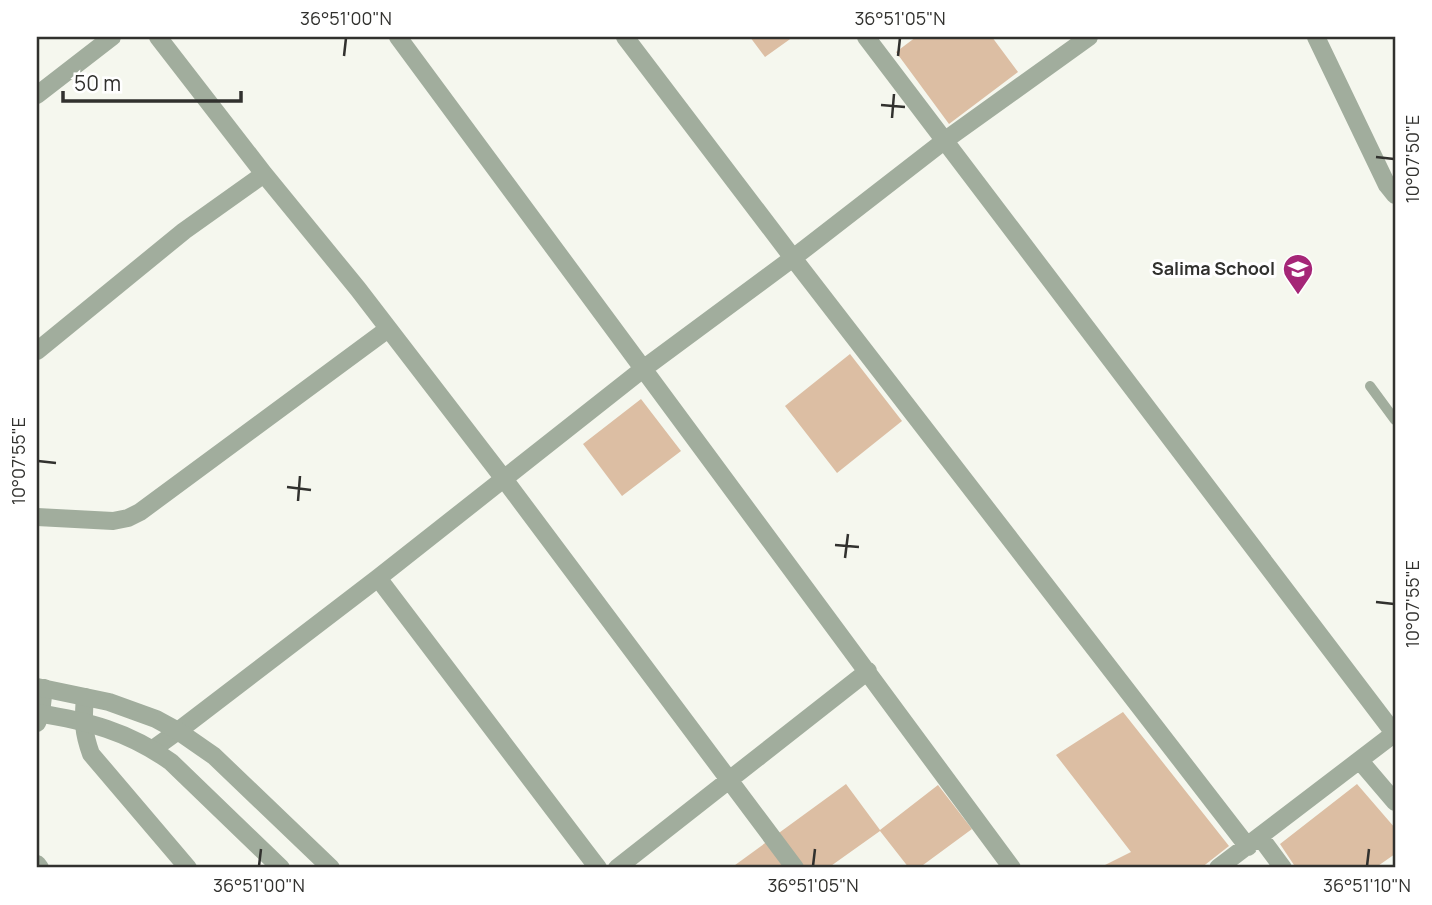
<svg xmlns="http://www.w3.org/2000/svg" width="1432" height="905" viewBox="0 0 1432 905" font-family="Manrope,sans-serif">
<rect width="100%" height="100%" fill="#f5f7ee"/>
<path fill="#dcbea3" d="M750,37H793L765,57Z
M916,37H992L1018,72L949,124L896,52Z
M850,354L902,421L837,473L785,406Z
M641,399L681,451L622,496L583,444Z
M1123,712L1229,846L1201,868H1099L1131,852L1056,755Z
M846,784L880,830L938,785L972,829L919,868H909L880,831L828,868H731Z
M1357,784L1395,828V854L1375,868H1296L1280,844Z"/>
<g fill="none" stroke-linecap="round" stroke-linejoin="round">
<path stroke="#a1ad9d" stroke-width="10" d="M1370,386L1395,420"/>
<path stroke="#a1ad9d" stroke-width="18" d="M158,37L264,174L358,289L504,479L795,868
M398,37L1012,868
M625,37L793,258L1248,847
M866,37L1394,733
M1316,37L1387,185L1395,195
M37,95L112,37
M37,351L184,231L264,174
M37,517L113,521L128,518L140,512L388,329
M378,578L598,868
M85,697C83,721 83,732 91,754L188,868
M37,723L41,713L44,688
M153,749L178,731L378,578L643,369L793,258L944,141L1089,37
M1360,761L1395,802
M1260,837L1283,868
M37,864L40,868
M617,868L868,671
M1218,868L1395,733"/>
<path stroke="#a1ad9d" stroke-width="18" d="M37,687L109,702L156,719L178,731L214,756L331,868
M37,713C87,721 128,731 171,762L281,868"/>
</g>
<path fill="none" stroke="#31312e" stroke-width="2.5" d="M344,56L346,38M898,56L900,38M881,105L905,107M892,118L894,94M1376,157L1394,159M38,461L56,463M287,487L311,490M298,501L300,476M835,545L859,547M845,558L848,534M1376,602L1394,604M259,866L261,849M813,866L815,849M1367,866L1369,849"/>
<defs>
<g id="school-pin" transform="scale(1.575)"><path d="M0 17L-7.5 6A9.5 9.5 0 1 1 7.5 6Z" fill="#a52677" stroke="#fff"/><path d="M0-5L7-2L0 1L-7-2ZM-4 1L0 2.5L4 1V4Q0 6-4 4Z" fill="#fff"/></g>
</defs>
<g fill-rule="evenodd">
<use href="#school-pin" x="1298" y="269"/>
</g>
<g text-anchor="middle" stroke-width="6" stroke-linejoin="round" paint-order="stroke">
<g font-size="18" font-weight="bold" fill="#31312e" stroke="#fff" text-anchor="end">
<text x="1275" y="275">Salima School</text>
</g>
</g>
<rect width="1432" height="905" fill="none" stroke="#ffffff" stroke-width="77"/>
<path d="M63 91v10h178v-10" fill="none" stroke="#31312e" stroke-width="3.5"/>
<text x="74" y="91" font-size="21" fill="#31312e" stroke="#ffffff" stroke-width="5" paint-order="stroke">50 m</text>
<rect x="38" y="38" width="1356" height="828" fill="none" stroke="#31312e" stroke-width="2.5"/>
<g font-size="18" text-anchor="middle" fill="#31312e">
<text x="346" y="25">36°51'00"N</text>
<text x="900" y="25">36°51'05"N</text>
<text transform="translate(1413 159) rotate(-90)" y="6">10°07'50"E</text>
<text transform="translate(19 461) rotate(-90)" y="6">10°07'55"E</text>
<text transform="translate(1413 604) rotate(-90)" y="6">10°07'55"E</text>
<text x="259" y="892">36°51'00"N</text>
<text x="813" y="892">36°51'05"N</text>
<text x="1367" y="892">36°51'10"N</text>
</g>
</svg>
